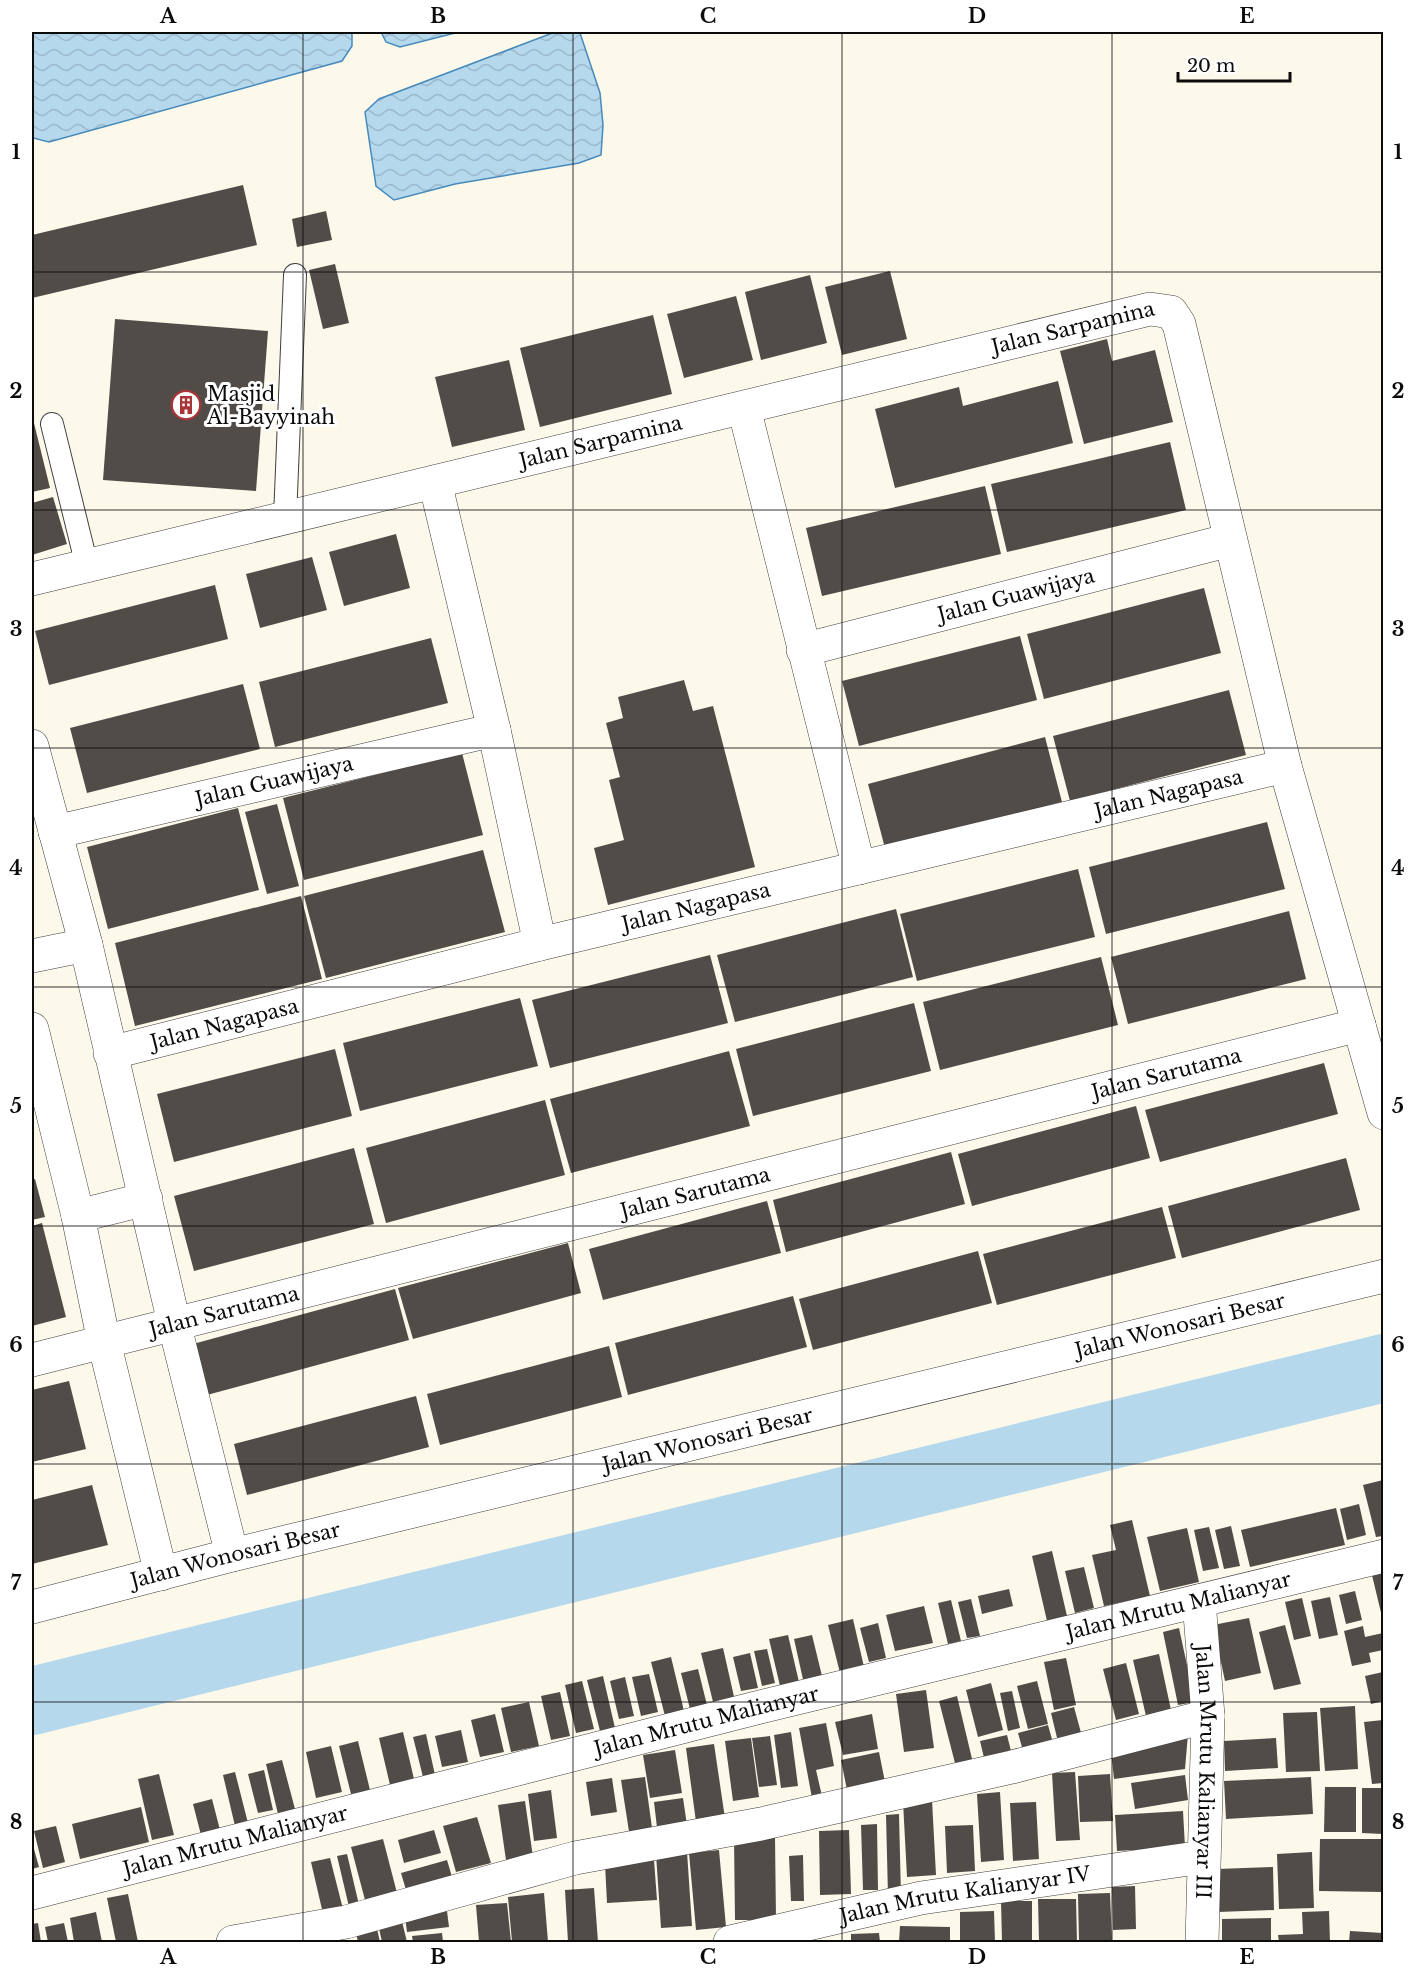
<svg xmlns="http://www.w3.org/2000/svg" width="1415" height="1974" viewBox="0 0 1415 1974" font-family="'Libre Baskerville',serif">
<defs>
<pattern id="water-waves" width="16" height="10" patternUnits="userSpaceOnUse" patternTransform="scale(1.5)"><rect width="16" height="10" fill="#b6d8ed"/><path d="M0 5q4-4 8 0t8 0" fill="none" stroke="#9bb8ca"/></pattern>
</defs>
<rect width="100%" height="100%" fill="#fcf9eb"/>
<path fill="url(#water-waves)" stroke="#468abb" stroke-width="1.5" d="M32,32H352V46L342,61L49,142L33,138L32,131Z
M381,32H459L400,47L386,42Z
M555,32L580,33L600,93L603,125L601,155L579,163L455,184L394,200L376,186L365,112L379,99Z"/>
<g fill="none" stroke-linecap="round" stroke-linejoin="round">
<path stroke="#b6d8ed" stroke-width="68" d="M32,1701L1384,1368"/>
</g>
<path fill="#524c48" d="M243,185L257,245L32,298V235Z
M326,211L332,240L297,247L292,219Z
M335,264L349,323L323,329L309,270Z
M890,271L907,339L842,355L825,287Z
M810,275L827,343L761,360L745,292Z
M736,296L753,360L684,378L667,314Z
M653,315L672,394L540,427L520,348Z
M115,319L268,331L256,491L103,480Z
M1107,339L1112,361L1155,350L1173,422L1084,444L1060,351Z
M509,360L525,430L452,447L435,377Z
M1058,381L1073,443L895,488L875,409L959,387L963,406Z
M32,415L50,488L32,492Z
M1170,442L1186,510L1007,552L991,484Z
M985,486L1001,554L822,596L806,528Z
M53,497L67,544L32,555V503Z
M396,534L410,588L344,606L329,552Z
M312,557L327,610L260,628L246,574Z
M215,585L228,639L49,685L35,631Z
M1204,588L1221,653L1044,699L1027,634Z
M1020,636L1037,700L859,746L842,681Z
M431,638L448,703L275,747L259,682Z
M684,680L693,711L713,706L755,867L608,905L594,848L624,840L609,780L620,777L606,723L623,718L618,697Z
M243,684L260,749L87,793L70,728Z
M1229,690L1246,755L1070,801L1053,736Z
M1045,737L1062,802L885,848L868,784Z
M462,753L483,835L304,880L283,798Z
M277,804L299,886L267,894L245,812Z
M238,808L259,890L108,929L87,847Z
M1267,822L1285,889L1106,934L1089,867Z
M483,850L505,932L326,978L304,896Z
M1078,869L1095,937L917,981L900,914Z
M301,896L322,979L135,1026L115,943Z
M896,909L913,977L735,1022L717,955Z
M1289,911L1306,979L1128,1024L1111,957Z
M710,955L728,1023L550,1068L532,1000Z
M1101,957L1118,1025L940,1070L923,1002Z
M520,998L538,1066L360,1111L343,1043Z
M914,1003L931,1071L753,1116L736,1049Z
M335,1049L352,1116L174,1162L157,1094Z
M729,1051L750,1126L571,1173L550,1099Z
M1324,1063L1338,1114L1160,1162L1145,1110Z
M545,1100L565,1175L386,1223L366,1148Z
M1136,1106L1150,1158L972,1206L958,1154Z
M354,1148L374,1224L194,1271L174,1196Z
M951,1152L965,1204L786,1252L773,1200Z
M1346,1158L1360,1210L1182,1258L1168,1206Z
M35,1179L45,1217L32,1220V1180Z
M767,1201L781,1253L603,1300L589,1249Z
M1162,1207L1176,1258L997,1305L983,1254Z
M42,1223L66,1317L32,1326V1226Z
M568,1243L581,1293L413,1339L398,1288Z
M978,1251L992,1303L813,1350L799,1299Z
M395,1289L409,1340L207,1395L193,1344Z
M793,1296L807,1347L628,1395L615,1343Z
M609,1346L622,1397L440,1445L427,1394Z
M69,1381L86,1449L32,1462V1390Z
M416,1396L429,1447L247,1495L234,1444Z
M1383,1480V1536L1376,1537L1363,1485Z
M92,1485L108,1545L32,1564V1500Z
M1359,1504L1366,1535L1347,1540L1340,1509Z
M1336,1508L1345,1545L1250,1567L1241,1530Z
M1132,1520L1150,1596L1104,1606L1092,1555L1116,1550L1110,1525Z
M1231,1526L1240,1566L1224,1569L1215,1530Z
M1209,1527L1219,1568L1203,1571L1194,1530Z
M1187,1528L1199,1582L1160,1591L1147,1537Z
M1052,1551L1067,1616L1047,1621L1032,1556Z
M1084,1567L1094,1608L1075,1613L1065,1571Z
M1383,1568V1621L1371,1571Z
M1009,1589L1013,1606L982,1614L978,1596Z
M1355,1591L1362,1620L1346,1624L1339,1595Z
M1330,1597L1338,1635L1319,1639L1311,1601Z
M1302,1598L1311,1636L1294,1640L1285,1602Z
M971,1599L980,1636L967,1638L958,1602Z
M951,1600L961,1641L948,1644L938,1603Z
M924,1606L933,1643L895,1651L886,1615Z
M1249,1618L1261,1673L1225,1681L1213,1625Z
M853,1619L864,1667L840,1673L828,1625Z
M878,1623L886,1658L869,1662L860,1628Z
M1285,1625L1301,1684L1274,1690L1259,1632Z
M1363,1626L1365,1637L1383,1633V1650L1369,1653L1371,1662L1352,1666L1344,1631Z
M1179,1628L1195,1702L1178,1705L1163,1632Z
M788,1635L799,1682L780,1686L769,1639Z
M812,1635L823,1680L804,1684L794,1639Z
M723,1648L735,1701L714,1706L701,1653Z
M767,1649L775,1683L762,1686L754,1651Z
M750,1653L758,1688L741,1691L733,1657Z
M1159,1654L1171,1710L1146,1716L1133,1660Z
M671,1657L684,1711L665,1716L651,1662Z
M1066,1658L1076,1705L1054,1710L1044,1662Z
M1126,1663L1139,1714L1116,1720L1103,1669Z
M698,1669L707,1705L690,1709L681,1673Z
M1383,1672V1701L1371,1704L1365,1676Z
M649,1674L658,1712L641,1716L632,1677Z
M603,1676L615,1728L600,1731L587,1680Z
M625,1677L634,1716L619,1719L610,1681Z
M582,1681L594,1729L576,1733L565,1685Z
M1037,1681L1048,1724L1028,1729L1017,1686Z
M991,1683L1003,1730L978,1737L966,1690Z
M926,1690L934,1748L904,1752L896,1694Z
M1012,1691L1020,1728L1008,1731L1000,1693Z
M560,1692L570,1736L551,1740L541,1696Z
M957,1696L973,1763L956,1767L939,1701Z
M529,1702L539,1746L511,1752L501,1708Z
M1355,1706L1358,1769L1325,1771L1320,1708Z
M1074,1707L1083,1740L1059,1746L1051,1713Z
M1317,1712L1320,1771L1286,1772L1283,1713Z
M495,1714L504,1752L480,1757L471,1720Z
M872,1714L878,1749L843,1755L835,1722Z
M1383,1720V1783L1372,1784L1364,1722Z
M826,1723L834,1766L816,1770L822,1796L812,1798L799,1728Z
M1048,1725L1055,1750L1025,1758L1018,1733Z
M461,1730L468,1762L442,1767L435,1736Z
M403,1732L414,1779L390,1785L379,1738Z
M791,1732L798,1786L781,1788L774,1735Z
M426,1734L435,1775L423,1777L413,1737Z
M1188,1734L1185,1769L1114,1779L1111,1751Z
M1007,1735L1012,1755L985,1762L980,1741Z
M770,1736L777,1785L759,1787L752,1738Z
M751,1738L759,1797L733,1801L725,1741Z
M1276,1738L1278,1768L1225,1771L1224,1741Z
M358,1741L370,1790L351,1794L339,1746Z
M714,1744L726,1825L697,1829L686,1748Z
M331,1746L342,1792L316,1798L306,1752Z
M675,1750L682,1793L650,1798L643,1755Z
M879,1752L885,1782L847,1790L841,1760Z
M282,1760L295,1809L278,1814L266,1764Z
M264,1770L273,1810L258,1813L248,1774Z
M235,1772L248,1823L235,1826L223,1775Z
M1075,1772L1080,1840L1056,1841L1052,1773Z
M159,1774L174,1835L152,1840L138,1779Z
M1110,1774L1113,1821L1080,1822L1078,1776Z
M1185,1775L1188,1800L1135,1809L1131,1783Z
M645,1777L653,1835L630,1838L621,1780Z
M1311,1777L1313,1814L1226,1819L1224,1781Z
M612,1778L617,1812L591,1816L586,1782Z
M1325,1787H1356V1832H1324Z
M1362,1788H1383V1834L1362,1833Z
M551,1790L557,1838L534,1841L528,1794Z
M1000,1792L1004,1860L981,1862L977,1794Z
M683,1798L688,1832L658,1836L654,1802Z
M212,1799L220,1830L201,1835L193,1804Z
M932,1800L936,1875L907,1877L903,1802Z
M525,1801L534,1864L507,1867L498,1805Z
M1036,1802L1039,1859L1013,1861L1010,1803Z
M141,1807L149,1842L80,1859L72,1824Z
M1183,1811L1185,1847L1117,1851L1115,1815Z
M899,1814L901,1896H888L886,1815Z
M477,1817L491,1863L456,1872L443,1826Z
M877,1824L878,1890H863L861,1825Z
M973,1825L975,1871L947,1873L945,1826Z
M56,1826L65,1862L43,1868L34,1831Z
M434,1830L441,1853L404,1863L398,1840Z
M849,1830L851,1894L820,1895L819,1831Z
M775,1837L776,1920H735L734,1838Z
M383,1839L397,1893L365,1900L351,1847Z
M1320,1839H1383V1892L1319,1891Z
M32,1842L39,1867L32,1869Z
M719,1850L726,1927L696,1930L689,1853Z
M687,1852L692,1926L661,1928L656,1854Z
M1312,1852L1314,1908L1279,1909L1277,1854Z
M347,1854L360,1909L350,1911L337,1856Z
M803,1855L804,1901H791L789,1856Z
M330,1858L344,1913L324,1918L311,1862Z
M447,1860L455,1887L409,1900L401,1873Z
M654,1860L657,1900L607,1903L605,1864Z
M1273,1867L1274,1910L1218,1912L1217,1869Z
M1135,1886L1136,1929L1113,1930L1112,1887Z
M594,1888L598,1942H568L565,1890Z
M544,1893L548,1942H512L508,1897Z
M1110,1893L1112,1942H1079L1078,1894Z
M128,1894L138,1942H116L107,1898Z
M1038,1899H1076L1077,1942H1039Z
M1001,1901H1032V1942H1002Z
M446,1903L449,1927L407,1932L404,1909Z
M507,1903L511,1942H479L476,1905Z
M994,1911L995,1942H960V1912Z
M1329,1911L1330,1942H1279L1278,1935L1303,1934L1302,1912Z
M96,1912L102,1942H74L70,1918Z
M400,1913L407,1942H382L377,1919Z
M1271,1918V1942H1222V1919Z
M375,1920L380,1942H358L354,1924Z
M38,1923L41,1942H32V1924Z
M64,1923L68,1942H48L45,1927Z
M900,1926L950,1927V1942H899Z
M1350,1931L1383,1933V1942H1349Z
M442,1933L443,1942H413L412,1936Z
M879,1933L880,1942H851V1934Z"/>
<g fill="none" stroke-linecap="round" stroke-linejoin="round">
<g stroke="#3e3e3e" stroke-width="24">
<path id="lane" d="M52,424L87,566
M285,518L295,275"/>
</g>
<g stroke="#3e3e3e" stroke-width="34">
<g id="street">
<path d="M744,408L859,868"/>
<path d="M435,482L494,730L540,944"/>
<path id="s1" d="M32,579L1150,309L1171,312L1179,324L1285,766L1384,1113"/>
<path id="s2" d="M803,650L1230,540"/>
<path d="M32,746L86,945L174,1323L232,1555"/>
<path id="s3" d="M55,832L494,730"/>
<path d="M32,956L86,945"/>
<path d="M32,1029L78,1216L104,1342L161,1574"/>
<path id="s4" d="M110,1053L540,944L1285,766"/>
<path d="M78,1216L146,1199"/>
<path id="s5" d="M32,1360L1359,1025"/>
<path id="s6" d="M1199,1601L1208,1716L1202,1942"/>
<path id="s7" d="M32,1607L232,1555L1384,1276"/>
<path id="s8" d="M32,1893L756,1708L1384,1556"/>
<path d="M233,1942L346,1922L575,1858L761,1824L1012,1767L1208,1716"/>
<path id="s9" d="M730,1942L921,1898L1203,1857"/>
</g>
</g>
<use href="#lane" stroke="#fff" stroke-width="22"/>
<use href="#street" stroke="#fff" stroke-width="33"/>
</g>
<path fill="none" stroke="#0b0b0b" stroke-width="1.5" stroke-opacity="0.55" d="M303,32V1942M573,32V1942M842,32V1942M1112,32V1942M32,272H1384M32,510H1384M32,748H1384M32,987H1384M32,1226H1384M32,1464H1384M32,1702H1384"/>
<defs>
<g id="building-ring" transform="scale(1.5)"><circle r="9.5" fill="#fff" stroke="#a83538" stroke-width="1.5"/><path d="M-4-6H4V6H1V3H-1V6H-4ZM-2.5-4.3h1.7v1.8h-1.7ZM.8-4.3h1.7v1.8H.8ZM-2.5-1h1.7V.8h-1.7ZM.8-1h1.7V.8H.8Z" fill="#a83538"/></g>
</defs>
<g fill-rule="evenodd">
<use href="#building-ring" x="186" y="405"/>
</g>
<g text-anchor="middle" stroke-width="6" stroke-linejoin="round" paint-order="stroke">
<g font-size="20" fill="#0b0b0b" stroke="#fff">
<text dy="7" stroke="none"><textPath href="#s1" startOffset="1071">Jalan Sarpamina</textPath></text>
<text dy="7" stroke="none"><textPath href="#s1" startOffset="585">Jalan Sarpamina</textPath></text>
<text dy="7" stroke="none"><textPath href="#s2" startOffset="220">Jalan Guawijaya</textPath></text>
<text dy="7" stroke="none"><textPath href="#s3" startOffset="225">Jalan Guawijaya</textPath></text>
<text dy="7" stroke="none"><textPath href="#s4" startOffset="1090">Jalan Nagapasa</textPath></text>
<text dy="7" stroke="none"><textPath href="#s4" startOffset="604">Jalan Nagapasa</textPath></text>
<text dy="7" stroke="none"><textPath href="#s4" startOffset="118">Jalan Nagapasa</textPath></text>
<text dy="7" stroke="none"><textPath href="#s5" startOffset="1170">Jalan Sarutama</textPath></text>
<text dy="7" stroke="none"><textPath href="#s5" startOffset="684">Jalan Sarutama</textPath></text>
<text dy="7" stroke="none"><textPath href="#s5" startOffset="198">Jalan Sarutama</textPath></text>
<text dy="7" stroke="none"><textPath href="#s7" startOffset="1182">Jalan Wonosari Besar</textPath></text>
<text dy="7" stroke="none"><textPath href="#s7" startOffset="696">Jalan Wonosari Besar</textPath></text>
<text dy="7" stroke="none"><textPath href="#s7" startOffset="210">Jalan Wonosari Besar</textPath></text>
<text dy="7" stroke="none"><textPath href="#s8" startOffset="1182">Jalan Mrutu Malianyar</textPath></text>
<text dy="7" stroke="none"><textPath href="#s8" startOffset="696">Jalan Mrutu Malianyar</textPath></text>
<text dy="7" stroke="none"><textPath href="#s6" startOffset="171">Jalan Mrutu Kalianyar III</textPath></text>
<text dy="7" stroke="none"><textPath href="#s8" startOffset="210">Jalan Mrutu Malianyar</textPath></text>
<text dy="7" stroke="none"><textPath href="#s9" startOffset="240">Jalan Mrutu Kalianyar IV</textPath></text>
</g>
<g font-size="20" fill="#0b0b0b" stroke="#fff" text-anchor="start">
<text x="207" y="401">Masjid<tspan x="207" dy="23">Al-Bayyinah</tspan></text>
</g>
</g>
<rect width="1415" height="1974" fill="none" stroke="#ffffff" stroke-width="66"/>
<path d="M1178 72v9h112v-9" fill="none" stroke="#0b0b0b" stroke-width="3"/>
<text x="1187" y="72" font-size="18" fill="#0b0b0b" stroke="#ffffff" stroke-width="4.5" paint-order="stroke">20 m</text>
<rect x="33" y="33" width="1349" height="1908" fill="none" stroke="#0b0b0b" stroke-width="2"/>
<g font-size="20" text-anchor="middle" font-weight="bold" fill="#0b0b0b">
<text x="168" y="23">A</text>
<text x="438" y="23">B</text>
<text x="708" y="23">C</text>
<text x="977" y="23">D</text>
<text x="1247" y="23">E</text>
<text x="16" y="159">1</text>
<text x="1398" y="159">1</text>
<text x="16" y="398">2</text>
<text x="1398" y="398">2</text>
<text x="16" y="636">3</text>
<text x="1398" y="636">3</text>
<text x="16" y="875">4</text>
<text x="1398" y="875">4</text>
<text x="16" y="1113">5</text>
<text x="1398" y="1113">5</text>
<text x="16" y="1352">6</text>
<text x="1398" y="1352">6</text>
<text x="16" y="1590">7</text>
<text x="1398" y="1590">7</text>
<text x="16" y="1829">8</text>
<text x="1398" y="1829">8</text>
<text x="168" y="1964">A</text>
<text x="438" y="1964">B</text>
<text x="708" y="1964">C</text>
<text x="977" y="1964">D</text>
<text x="1247" y="1964">E</text>
</g>
</svg>
